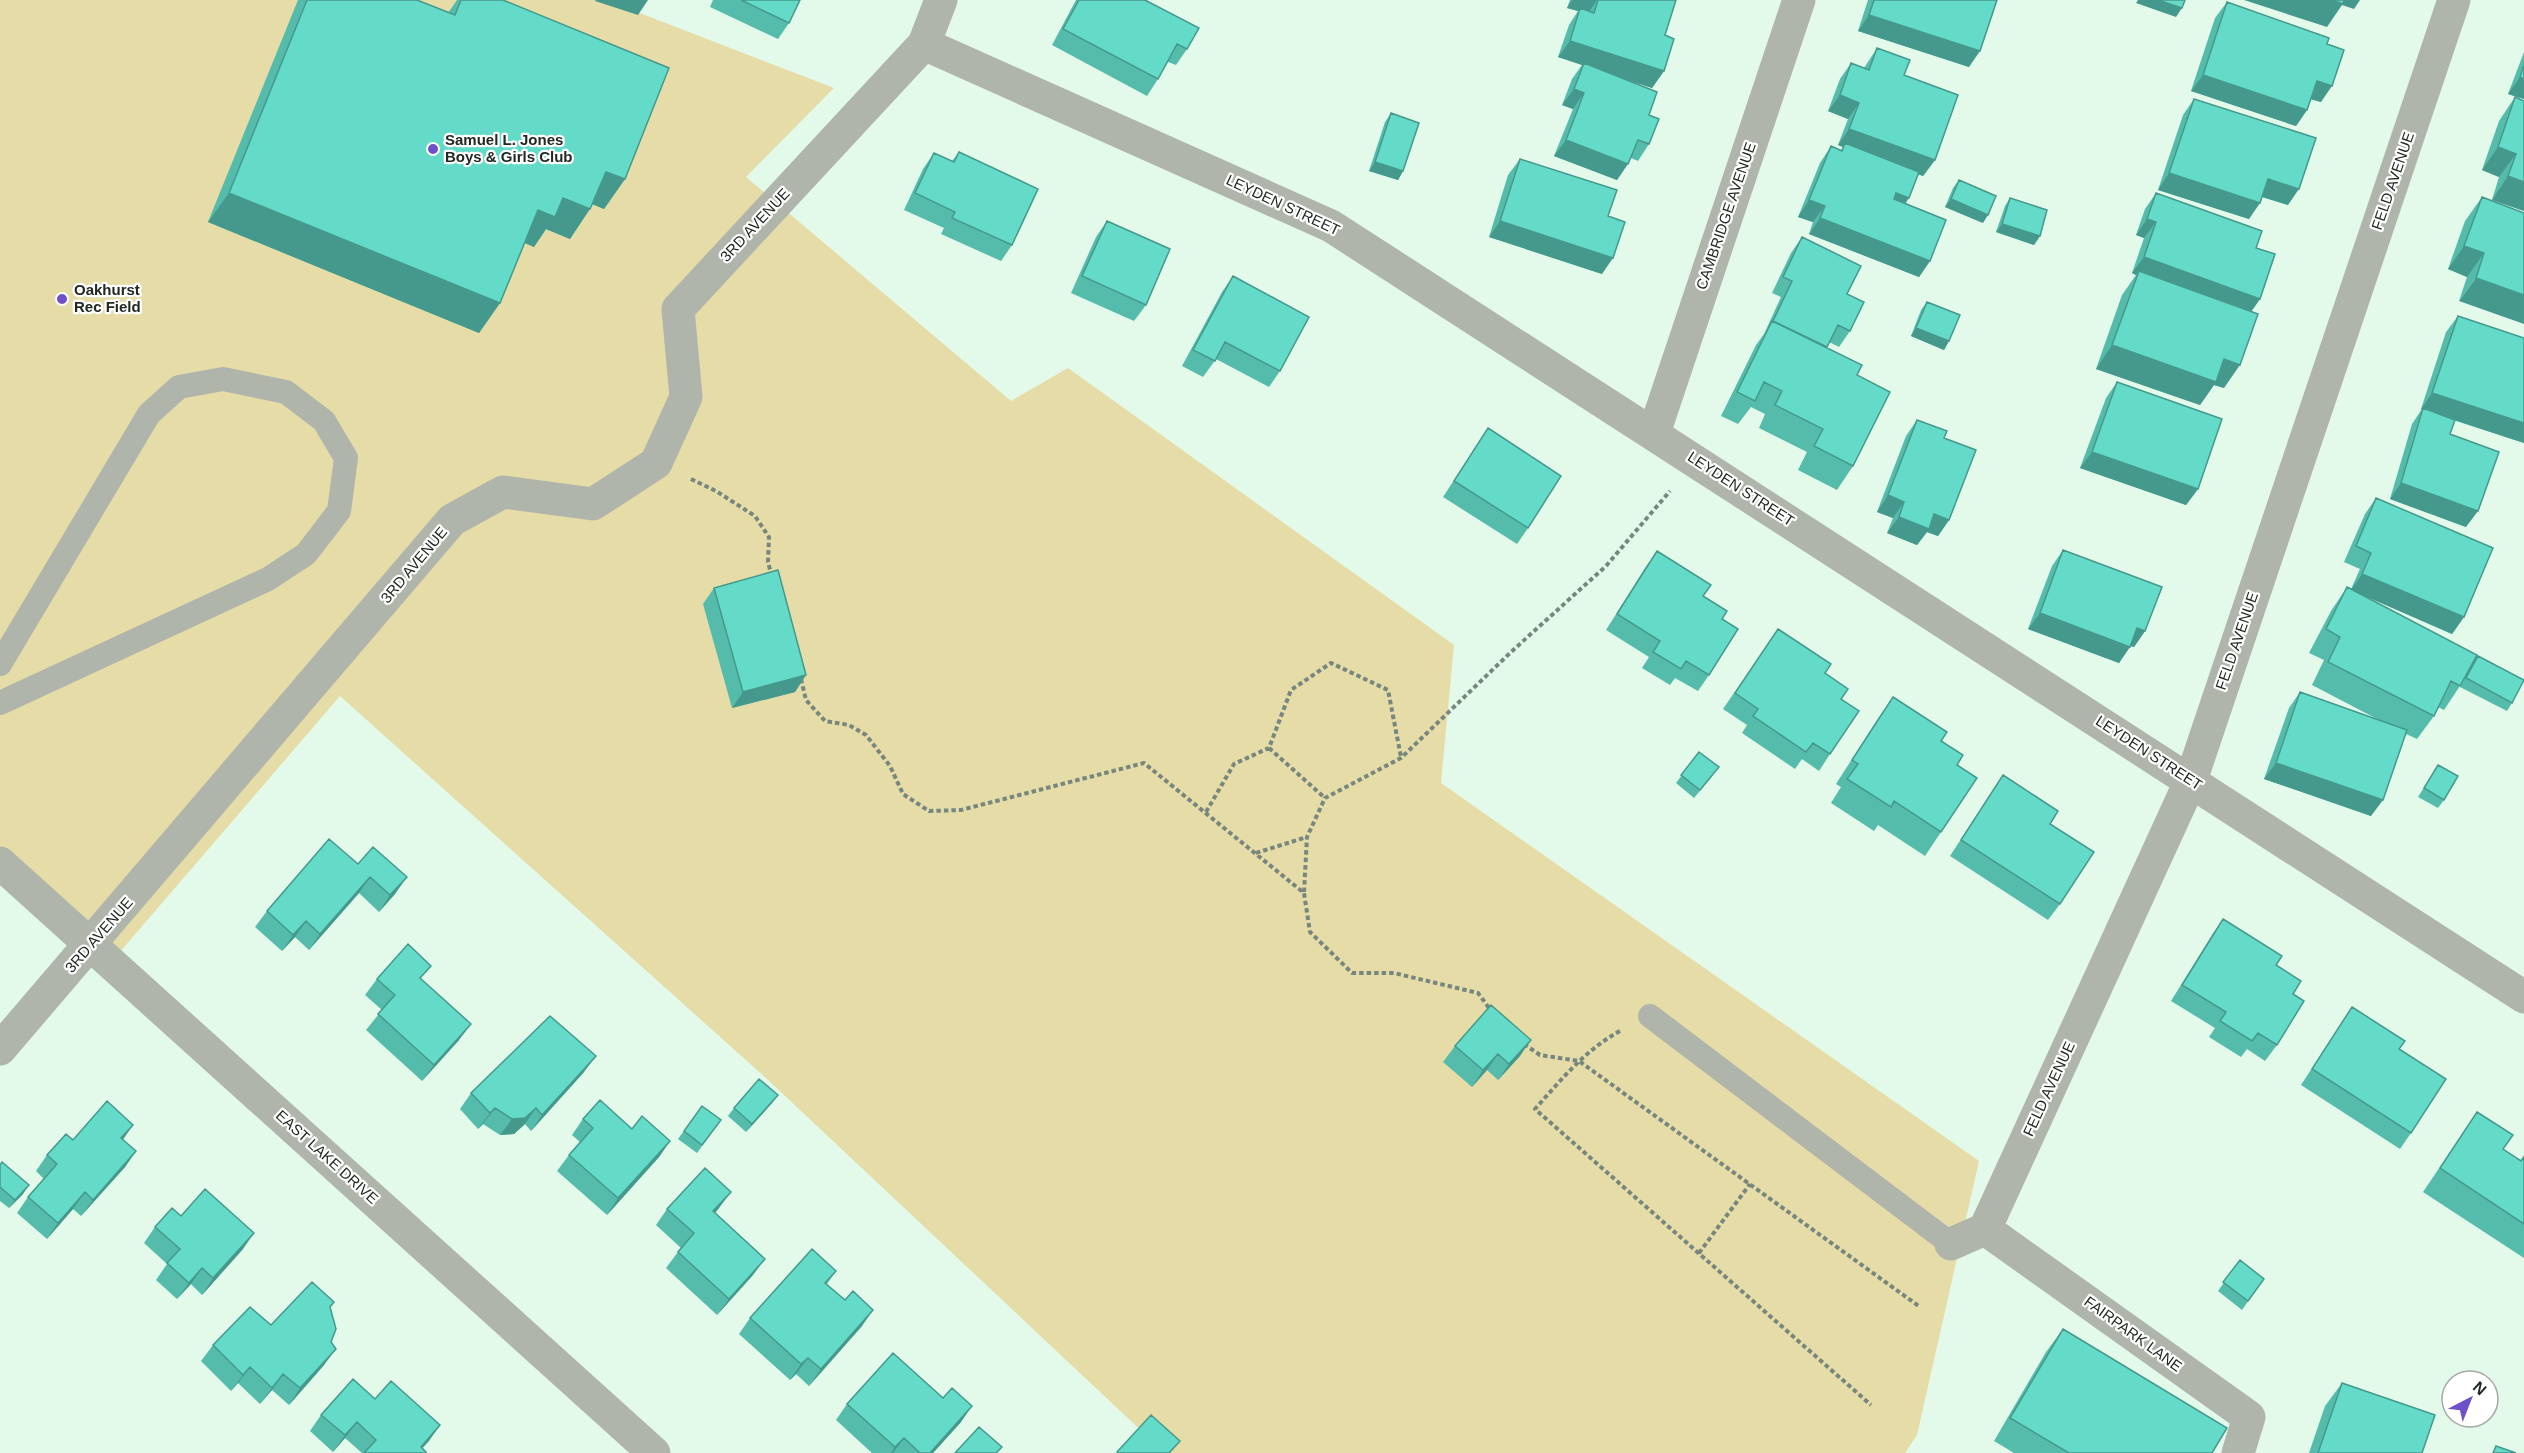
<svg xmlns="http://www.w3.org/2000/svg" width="2524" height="1453" viewBox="0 0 2524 1453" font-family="Helvetica,sans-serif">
<rect width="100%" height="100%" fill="#e3faea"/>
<path fill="#e5dca8" d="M0,0H606L834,88L746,177L1011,401L1068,368L1454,645L1441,783L1979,1161L1917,1435L1905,1453H1165L767,1079L340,696L119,953L0,851Z"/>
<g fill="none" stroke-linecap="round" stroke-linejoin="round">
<path stroke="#78877d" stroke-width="4" stroke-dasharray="4.5 3" stroke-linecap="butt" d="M691,479L716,491L755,516L769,537L768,562L772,577
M801,679L806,700L825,721L849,725L866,735L890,766L903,794L929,811L961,810L1144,763L1304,893L1310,932L1352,973H1394L1478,993L1492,1012
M1269,748L1325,798
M1206,812L1234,764L1269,748L1291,690L1331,663L1388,690L1401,757
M1256,853L1307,837
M1304,892L1307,837L1325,798L1401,758L1511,652L1606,566L1670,491
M1620,1031C1585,1050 1561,1080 1535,1109L1871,1405
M1524,1044L1540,1055L1579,1061L1920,1307
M1699,1253L1750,1184"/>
<path stroke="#b0b5ab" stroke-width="24" d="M0,664L149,414L179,387L223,379L286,392L324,421L346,458L339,511L306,554L268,579L0,703
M1650,1016L1951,1244"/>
<path stroke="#b0b5ab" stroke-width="33" d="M924,44L1331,226L2524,997
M1654,433L1799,0
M0,1049L452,520L503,492L593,504L656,463L686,397L678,309L924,44L941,0
M1985,1229L2249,1417L2238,1453
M1951,1244L1985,1229L2191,780L2454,0"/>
<path stroke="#b0b5ab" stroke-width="33" d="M0,863L654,1453"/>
</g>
<path fill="#55bcac" d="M298,0H417L448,13L457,0H503L625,179L604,209L592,204L570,239L546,229L534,247L524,243L500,303L479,333L208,222Z
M713,0H800L789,23L778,39L710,7Z
M1076,0H1145L1187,49L1176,65L1168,62L1158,79L1147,96L1052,45Z
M1570,0H1676L1665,35L1664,71L1652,88L1613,75L1649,115V144L1638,161L1631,158L1617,180L1554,156L1573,109L1562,105L1572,79L1582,65L1558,57L1569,25L1578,11L1567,8Z
M1868,0H1997L1969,67L1858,31Z
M2227,2L2327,44L2321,102L2311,99L2307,110L2296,126L2191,91L2215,18Z
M1877,48L1904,75L1935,160L1923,176L1918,174L1905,204L1930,261L1919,277L1809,234L1813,222L1798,217L1820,163L1831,146L1841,150L1843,147L1838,145L1848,119L1828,111L1840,79L1851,63L1864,68Z
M2524,52V99L2508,94Z
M2515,97L2524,101V211L2492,200L2499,177L2482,170L2499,121Z
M2194,99L2288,205L2262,197L2249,219L2158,190L2183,115Z
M1391,113L1403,171L1398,180L1369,171L1385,122Z
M959,152L1012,245L1001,261L941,234L944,228L904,210L923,169L934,153L952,161Z
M1520,159L1608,216L1602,274L1489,237L1508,175Z
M1959,180L1983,223L1945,207L1953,188Z
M2156,193L2256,248L2260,299L2251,311L2224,388L2214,385L2200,405L2096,369L2122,295L2136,275L2132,273L2144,238L2136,235L2145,209Z
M2482,197L2524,213L2459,301L2467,277L2448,269L2465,221Z
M2010,198L2040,236L2034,245L1996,232L2005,206Z
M1107,221L1146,305L1134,321L1071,293L1096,237Z
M1802,237L1847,294L1850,331L1839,347L1829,342L1827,348L1857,375L1853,466L1837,490L1798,470L1807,452L1759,428L1765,414L1751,407L1738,424L1721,416L1756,345L1764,334L1781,297L1772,293L1791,253Z
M1233,276L1280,371L1269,387L1216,359L1203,377L1182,366L1222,292Z
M1927,302L1949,341L1944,350L1911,336L1921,310Z
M2458,316L2524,443L2450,419V434L2466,527L2390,499L2412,424L2422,409H2421L2446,332Z
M2117,382L2198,489L2186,505L2080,468L2106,398Z
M1917,420L1944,438L1949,520L1938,536L1927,532L1917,545L1887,533L1893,518L1877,512L1906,436Z
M1488,428L1528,528L1517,544L1443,497Z
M2376,498L2464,617L2452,634L2361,594L2460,686L2444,710L2438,707L2434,716L2417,739L2406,734L2371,816L2264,779L2289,708L2300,692L2379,720L2312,685L2324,660L2309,653L2331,611L2347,587L2351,589L2360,569L2344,562L2365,514Z
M2063,550L2145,631L2134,647L2130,646L2119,663L2028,629L2052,566Z
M1657,551L1703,596L1722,619L1709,675L1698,691L1675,678L1670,685L1642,668L1649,657L1606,630L1645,568Z
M714,588L806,675L795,692L732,708L703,604Z
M1778,629L1825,673L1841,699L1830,754L1819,771L1802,759L1795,769L1742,733L1747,725L1723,709Z
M2478,656L2512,703L2507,711L2460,687L2472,664Z
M1893,697L1941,741L1957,765L1941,832L1925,856L1878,825L1874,831L1831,803L1841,787L1836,784L1877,720Z
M1699,752L1713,775L1694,798L1676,783Z
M2438,765L2444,800L2438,808L2418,797Z
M2003,775L2050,824L2060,904L2048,920L1950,856Z
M358,864L395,894L379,912L359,893L309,950L295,937L282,951L255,927L267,911Z
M2223,919L2276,965L2293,994L2277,1045L2265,1061L2247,1049L2241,1057L2209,1037L2215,1028L2171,1001L2212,935Z
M377,979H421L459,1040L422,1081L366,1030L382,1010L365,995Z
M2352,1007L2399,1049L2411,1133L2400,1149L2301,1085Z
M1455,1046L1520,1056L1498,1080L1487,1070L1472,1087L1443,1062Z
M584,1072L531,1131L525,1124L514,1134L500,1135L483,1124L478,1129L460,1109L471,1093Z
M778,1095L772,1103L746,1132L728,1116L734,1108Z
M702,1106L721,1120L697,1153L678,1139Z
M2477,1112L2503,1149L2521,1160L2524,1155V1258L2423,1192Z
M583,1119L670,1141L659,1157L607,1215L557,1171L569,1155L580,1142L572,1135Z
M73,1140H122L136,1151L125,1167L81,1216L73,1209L47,1239L17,1213L28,1197L44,1179L36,1171L47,1155Z
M0,1165L23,1194L9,1208L0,1201Z
M719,1208L715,1213L753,1275L717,1315L666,1268L681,1248L656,1225L667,1209Z
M181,1216L243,1249L202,1295L191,1284L177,1299L156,1280L167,1264L144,1243L155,1227Z
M2240,1260L2264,1279L2242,1310L2218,1291Z
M836,1271L827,1284L845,1300L862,1326L809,1386L796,1374L790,1380L739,1334L750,1318Z
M330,1308L331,1342L324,1365L289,1405L272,1390L260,1404L238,1383L231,1391L201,1361L213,1345L271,1325Z
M2063,1329L2212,1453H2014L1994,1441L2046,1352Z
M2342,1383L2422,1453H2309L2325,1406Z
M375,1399L440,1425L422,1448L425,1453H362L345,1438L333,1452L310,1431L321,1415Z
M847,1404L961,1422L933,1453H872L836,1420Z"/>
<path fill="#45998c" d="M596,0H648L638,15L595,1Z
M1572,0H1597L1587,15L1580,8L1578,11L1567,8Z
M2138,0H2158L2182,8L2176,17L2136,3Z
M2244,0H2360L2354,9L2342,5L2327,27Z
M1869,15L1980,51L1969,67L1858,31Z
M1570,41L1664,71L1652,88L1558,57Z
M2203,75L2307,110L2296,126L2191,91Z
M2520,77L2524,79V99L2508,94Z
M2317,81L2332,86L2321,102L2306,98Z
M1574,89L1584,93L1573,109L1562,105Z
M1840,95L1859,103L1848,119L1828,111Z
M1849,129L1935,160L1923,176L1844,147L1845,143L1843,147L1838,145Z
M1566,140L1628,164L1617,180L1554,156Z
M2498,147L2516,154L2499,177L2482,170Z
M1375,162L1403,171L1398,180L1369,171Z
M606,172L625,179L604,209L585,201Z
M2169,173L2260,203L2249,219L2158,190Z
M2508,176L2524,182V211L2492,200Z
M2268,179L2299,189L2288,205L2256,195Z
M229,193L500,303L479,333L208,222Z
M1896,193L1909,198L1898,214L1885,209Z
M563,198L590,209L570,239L546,229L534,247L517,239L538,210Z
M1951,199L1988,215L1983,223L1945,207Z
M1809,200L1825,206L1813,222L1798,217Z
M1820,218L1930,261L1919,277L1809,234Z
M2147,219L2156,222L2144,238L2136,235Z
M1500,221L1613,258L1602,274L1489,237Z
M2002,224L2040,236L2034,245L1996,232Z
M2464,246L2484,253L2467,277L2448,269Z
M2144,257L2260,299L2249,315L2139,271L2136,275L2132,273Z
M2476,278L2524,295V324L2459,301Z
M1916,328L1949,341L1944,350L1911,336Z
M2112,345L2224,359L2240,365L2224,388L2214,385L2200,405L2096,369Z
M2432,393L2524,423V443L2421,409Z
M2092,452L2198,489L2186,505L2080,468Z
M2401,483L2478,511L2466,527L2390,499Z
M1888,495L1904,502L1893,518L1877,512Z
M1934,514L1949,520L1938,536L1927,532L1917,545L1887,533L1899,517Z
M2362,574L2464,617L2452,634L2351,590Z
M2040,613L2130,647L2119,663L2028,629Z
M2137,628L2145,631L2134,647L2126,644Z
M806,675L795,692L732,708L743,692Z
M2276,763L2383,800L2371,816L2264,779Z
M370,877L359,893L309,950L320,934Z
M407,877L395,894L379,912L390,895Z
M306,921L295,937L282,951L293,935Z
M471,1024L459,1040L422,1081L434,1065Z
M1531,1040L1520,1056L1498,1080L1509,1064Z
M1498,1054L1487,1070L1472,1087L1483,1070Z
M596,1056L584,1072L531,1131L542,1115Z
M778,1095L772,1103L746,1132L752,1124Z
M495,1108L483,1124L478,1129L490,1113Z
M536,1108L525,1124L514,1134L500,1135L512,1119Z
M133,1125L122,1141L121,1138Z
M670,1141L659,1157L607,1215L618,1198Z
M136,1151L125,1167L81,1216L93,1200Z
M29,1185L23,1194L9,1208L15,1200Z
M85,1192L73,1209L47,1239L58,1223Z
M731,1192L719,1208L702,1228L713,1211Z
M254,1233L243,1249L202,1295L213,1278Z
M765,1259L753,1275L717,1315L729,1299Z
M202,1268L191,1284L177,1299L189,1283Z
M873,1310L862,1326L809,1386L821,1369Z
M336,1349L324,1365L289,1405L300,1388Z
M808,1358L796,1374L790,1380L801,1364Z
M250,1367L238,1383L231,1391L243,1375Z
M283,1374L272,1390L260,1404L272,1388Z
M972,1406L961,1422L933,1453H930Z
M357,1422L345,1438L333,1452L345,1435Z
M440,1425L429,1441L418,1453L421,1447Z
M904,1438L893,1453H891L895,1447Z"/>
<path fill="#63dbc8" stroke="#45998c" stroke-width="1.5" d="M307,0H417L455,15L461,0H503L669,68L625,179L606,172L590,209L563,198L555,217L538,210L500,303L229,193Z
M741,0H800L789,23Z
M1079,0H1145L1199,28L1187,49L1177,44L1158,79L1063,29Z
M1598,0H1676L1665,35L1674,39L1664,71L1570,41L1580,8L1594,13Z
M1874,0H1997L1980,51L1869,15Z
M2158,0H2185L2182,8Z
M2332,0H2344L2343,4Z
M2227,2L2329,38L2327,44L2344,50L2332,86L2317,81L2307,110L2203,75Z
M1877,48L1910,60L1904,75L1958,95L1935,160L1849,129L1859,103L1840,95L1851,63L1869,70Z
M1584,63L1657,92L1649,115L1659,119L1649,144L1638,140L1628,164L1566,140L1584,93L1574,89Z
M2524,65V79L2520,77Z
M2515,97L2524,101V182L2508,176L2516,154L2498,147Z
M2194,99L2316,138L2299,189L2268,179L2260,203L2169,173Z
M1391,113L1419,123L1403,171L1375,162Z
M1845,143L1919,172L1909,198L1896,193L1894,199L1946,220L1930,261L1820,218L1825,206L1809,200L1831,146L1842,151Z
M959,152L1038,189L1012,245L952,218L955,212L915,193L934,153L954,162Z
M1520,159L1617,190L1608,216L1625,222L1613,258L1500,221Z
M1959,180L1996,196L1988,215L1951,199Z
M2156,193L2262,231L2256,248L2275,254L2260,299L2144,257L2156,222L2147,219Z
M2482,197L2524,213V295L2476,278L2484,253L2464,246Z
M2010,198L2047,210L2040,236L2002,224Z
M1107,221L1170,249L1146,305L1082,276Z
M1802,237L1861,266L1847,294L1864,302L1850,331L1838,325L1827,347L1773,321L1792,281L1783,277Z
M2139,271L2258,314L2240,365L2224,359L2216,382L2112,345Z
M1233,276L1309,317L1280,371L1225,342L1215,361L1193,350Z
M1927,302L1960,315L1949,341L1916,328Z
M2458,316L2524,338V423L2432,393Z
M1772,321L1862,365L1857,375L1890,392L1853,466L1814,446L1823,429L1775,405L1782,391L1764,382L1755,401L1737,392Z
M2117,382L2222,419L2198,489L2092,452Z
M2423,408L2455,420L2450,434L2499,452L2478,511L2401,483Z
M1917,420L1947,431L1944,438L1976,450L1949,520L1934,514L1929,529L1899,517L1904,502L1888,495Z
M1488,428L1561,476L1528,528L1454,481Z
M2376,498L2493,548L2464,617L2362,574L2371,553L2356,546Z
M2063,550L2162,587L2145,631L2137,628L2130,647L2040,613Z
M1657,551L1711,585L1703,596L1727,611L1722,619L1738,629L1709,675L1686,661L1681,669L1653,652L1660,641L1617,614Z
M778,570L806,675L743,692L714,588Z
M2347,587L2477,655L2460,686L2451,681L2434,716L2328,662L2340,637L2326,629Z
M1778,629L1831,664L1825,673L1848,689L1841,699L1859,711L1830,754L1813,743L1806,752L1753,716L1758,709L1735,693Z
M2478,656L2524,680L2512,703L2466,678Z
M2300,692L2407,730L2383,800L2276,763Z
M1893,697L1947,732L1941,741L1963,755L1957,765L1977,778L1941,832L1894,801L1891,807L1847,779L1858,764L1852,760Z
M1699,752L1719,767L1700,790L1681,775Z
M2438,765L2458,776L2444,800L2424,788Z
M2003,775L2058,811L2050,824L2094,852L2060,904L1961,840Z
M329,839L358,864L373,847L407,877L390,895L370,877L320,934L306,921L293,935L267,911Z
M2223,919L2282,956L2276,965L2301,981L2293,994L2304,1001L2277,1045L2258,1033L2252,1041L2220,1021L2226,1012L2182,985Z
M408,944L431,966L420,978L471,1024L434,1065L378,1014L395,995L377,979Z
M1491,1005L1531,1040L1509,1064L1498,1054L1483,1070L1455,1046Z
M2352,1007L2405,1041L2399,1049L2446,1079L2411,1133L2312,1069Z
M550,1016L596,1056L542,1115L536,1108L525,1118L512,1119L495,1108L490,1113L471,1093Z
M759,1079L778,1095L752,1124L734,1108Z
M600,1100L632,1129L642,1116L670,1141L618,1198L569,1155L593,1128L583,1119Z
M107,1101L133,1125L121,1138L136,1151L93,1200L85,1192L58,1223L28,1197L57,1164L47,1155L66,1134L73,1140Z
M702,1106L721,1120L702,1145L684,1131Z
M2477,1112L2513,1135L2503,1149L2521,1161L2524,1157V1224L2440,1168Z
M2,1162L29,1185L15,1200L0,1187V1165Z
M705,1168L731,1192L713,1211L765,1259L729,1299L678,1252L694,1233L667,1209Z
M205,1189L254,1233L213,1278L202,1268L189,1283L167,1263L180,1249L155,1227L172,1208L181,1216Z
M812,1249L836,1271L825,1283L845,1300L853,1291L873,1310L821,1369L808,1358L801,1364L750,1318Z
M2240,1260L2264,1279L2248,1301L2223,1282Z
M312,1282L334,1302L330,1307L336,1329L331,1342L336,1349L300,1388L283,1374L272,1388L250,1367L243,1375L213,1345L250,1307L271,1325Z
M2063,1329L2227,1428L2212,1453H2069L2010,1418Z
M893,1353L943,1398L952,1388L972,1406L930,1453H920L904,1438L895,1447L847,1404Z
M353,1379L375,1399L391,1381L440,1425L421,1447L426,1452L425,1453H364L376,1440L357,1422L345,1435L321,1415Z
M2342,1383L2435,1415L2422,1453H2318Z
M1151,1415L1180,1441L1169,1453H1118L1117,1452Z
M979,1427L1002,1447L996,1453H955Z
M2496,1446L2516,1453H2493Z"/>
<g fill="#6e50ca" stroke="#fff" stroke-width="2">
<circle cx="433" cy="149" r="6"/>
<circle cx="62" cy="299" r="6"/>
</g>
<g text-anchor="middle" stroke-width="4.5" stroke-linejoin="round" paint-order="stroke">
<g font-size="15" font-weight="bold" fill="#212923" stroke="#fff" text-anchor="start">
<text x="445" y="145">Samuel L. Jones<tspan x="445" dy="17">Boys &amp; Girls Club</tspan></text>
<text x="74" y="295">Oakhurst<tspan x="74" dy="17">Rec Field</tspan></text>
</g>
<g font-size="15" fill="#212923" stroke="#fff">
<text transform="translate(2393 181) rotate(-71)" y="5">FELD AVENUE</text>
<text transform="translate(1283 205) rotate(25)" y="5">LEYDEN STREET</text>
<text transform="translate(1726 216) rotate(-71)" y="5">CAMBRIDGE AVENUE</text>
<text transform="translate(755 225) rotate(-47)" y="5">3RD AVENUE</text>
<text transform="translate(1741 489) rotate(33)" y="5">LEYDEN STREET</text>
<text transform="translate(414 565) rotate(-50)" y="5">3RD AVENUE</text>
<text transform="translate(2237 641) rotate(-71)" y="5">FELD AVENUE</text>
<text transform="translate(2149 753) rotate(33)" y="5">LEYDEN STREET</text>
<text transform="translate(99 935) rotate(-49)" y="5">3RD AVENUE</text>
<text transform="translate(2049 1089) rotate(-65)" y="5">FELD AVENUE</text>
<text transform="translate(327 1157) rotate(42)" y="5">EAST LAKE DRIVE</text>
<text transform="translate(2133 1334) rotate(36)" y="5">FAIRPARK LANE</text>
</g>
</g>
<g transform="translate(2470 1399) rotate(42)"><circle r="28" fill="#ffffff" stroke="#a6a9a7" stroke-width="1.5"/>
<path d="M0-4.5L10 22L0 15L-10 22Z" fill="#6e50ca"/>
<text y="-9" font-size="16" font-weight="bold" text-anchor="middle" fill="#212923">N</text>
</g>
</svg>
